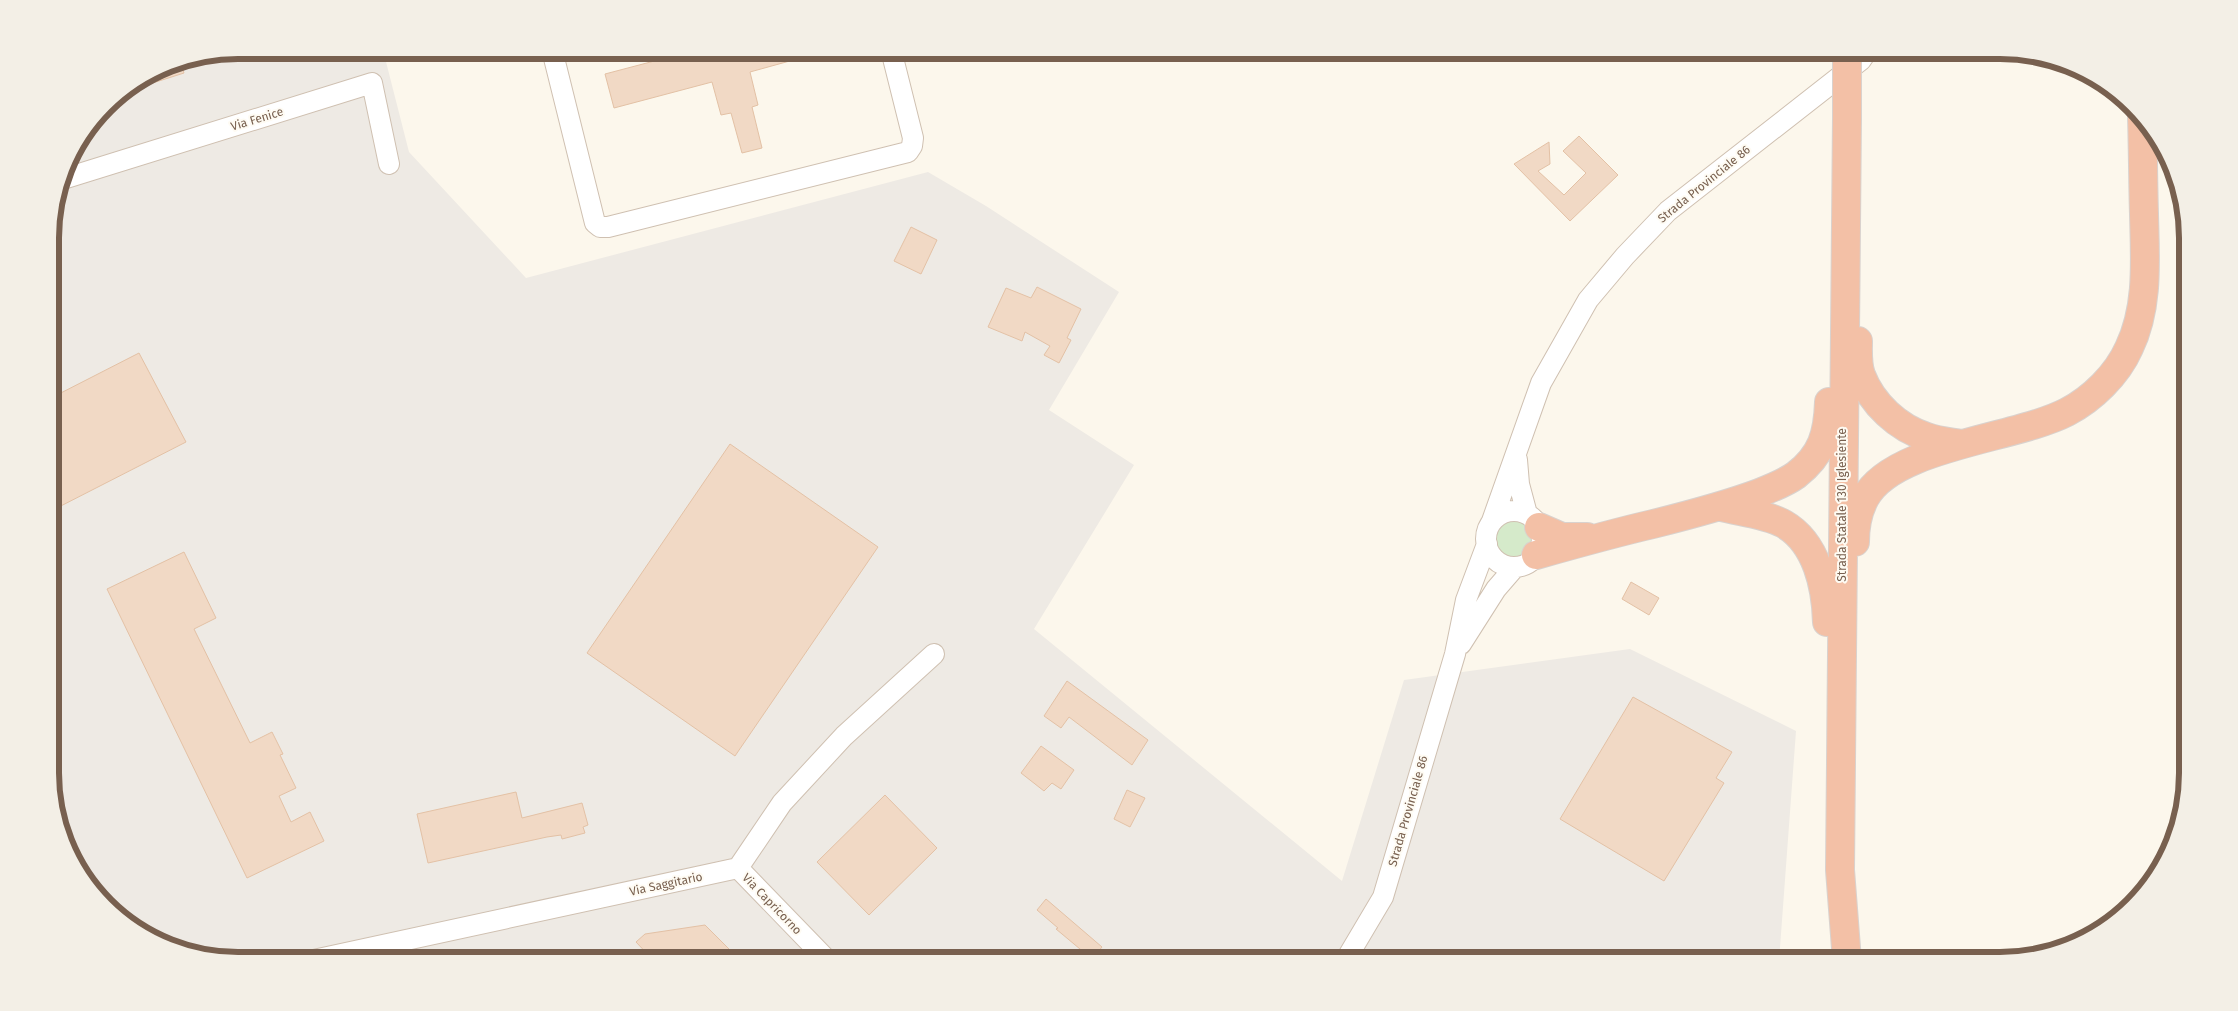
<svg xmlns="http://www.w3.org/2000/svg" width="2238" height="1011" viewBox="0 0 2238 1011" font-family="'Fira Sans',sans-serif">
<rect width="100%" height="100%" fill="#fcf7ec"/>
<path fill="#eeeae4" d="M237,50H383L409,152L526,278L928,172L986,206L1119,292L1049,410L1134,465L1034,629L1342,881L1404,680L1630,649L1796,731L1779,961H237L166,947L124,922L89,888L64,846L52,798L50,225L69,155L114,97L166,64Z"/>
<path fill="#d5eaca" d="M1492 539a21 21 0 1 1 42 0a21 21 0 1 1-42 0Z"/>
<path fill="#f1d9c5" stroke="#e3c1a5" d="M696,50H814L815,54L750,72L758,105L752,107L762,148L742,153L731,113L721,115L712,82L614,108L605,74Z
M180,61L184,73L137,88L135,83L166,64Z
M1579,136L1618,175L1570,221L1514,164L1549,142L1550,164L1538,171L1564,195L1586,173L1563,151Z
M911,227L937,240L921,274L894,261Z
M1037,287L1081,309L1067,338L1071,340L1059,363L1044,355L1050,346L1025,332L1022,341L988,327L1006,288L1031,298Z
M139,353L186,442L51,511V398Z
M730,444L878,547L735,756L587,653Z
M184,552L216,618L194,629L250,743L272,732L283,754L280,755L296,788L279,796L291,822L310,812L324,841L247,878L107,589Z
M1631,582L1659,598L1649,615L1622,599Z
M1067,681L1148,740L1132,765L1069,717L1061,728L1044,716Z
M1633,697L1732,752L1716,778L1724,783L1664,881L1560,819Z
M1041,746L1074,770L1061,789L1052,783L1044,791L1021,773Z
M1127,790L1145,798L1130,827L1114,819Z
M516,792L522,818L582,803L588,825L583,827L585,833L562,839L561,835L547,837L428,863L417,814Z
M885,795L937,848L869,915L817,862Z
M1046,899L1102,947L1092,959L1056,929L1058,928L1037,910Z
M705,925L741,961H654L636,942L645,934Z"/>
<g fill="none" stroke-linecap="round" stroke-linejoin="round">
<g stroke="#cfc0b1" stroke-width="22">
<path id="minor" d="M552,50L595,223L600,227H608L908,152L912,146L913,138L891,50
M63,179L372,83L389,164
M1517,460L1519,484L1527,514
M1486 539a28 28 0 1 1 56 0a28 28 0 1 1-56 0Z
M1492,521L1541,383L1588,300L1625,256L1668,211L1861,60L1868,50
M1461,644L1496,589L1515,567
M738,868L828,961
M309,961L738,868L782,803L844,736L934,654
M1345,961L1383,897L1455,654L1466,600L1487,544"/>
</g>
<g stroke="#d9d2ce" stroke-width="30">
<path id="highway" d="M1847,118L1840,870L1847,961
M1858,341C1858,352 1857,364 1861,375C1872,404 1898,428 1927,437C1938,441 1950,442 1961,444
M1721,507C1741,512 1766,514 1784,524C1817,543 1826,587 1827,622
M1539,527L1562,537H1587
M1855,542C1855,527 1858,511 1865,498C1893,446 2015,439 2067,412C2092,399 2117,375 2129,348C2149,307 2145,259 2144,214C2143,181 2143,149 2142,116
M1536,555C1575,544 1614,533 1653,524C1689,515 1724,506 1759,493C1772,488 1785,483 1796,475C1822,455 1828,434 1829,402"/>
</g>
<use href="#minor" stroke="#fff" stroke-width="20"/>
<use href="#highway" stroke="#f3c0a6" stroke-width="28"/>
<g stroke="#d9d2ce" stroke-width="30" stroke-linecap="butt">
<path id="highway-bridge" d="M1847,118V50"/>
</g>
<use href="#highway-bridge" stroke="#f3c0a6" stroke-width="28"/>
</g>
<g text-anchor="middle" stroke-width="4" stroke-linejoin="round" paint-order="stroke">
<g font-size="12" fill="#78604f" stroke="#fefbf3">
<text transform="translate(257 119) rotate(-17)" y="4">Via Fenice</text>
<text transform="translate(1704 184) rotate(-39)" y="4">Strada Provinciale 86</text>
<text transform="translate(1842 505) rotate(-90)" y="4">Strada Statale 130 Iglesiente</text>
<text transform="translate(1408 811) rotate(-74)" y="4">Strada Provinciale 86</text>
<text transform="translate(666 884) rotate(-12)" y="4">Via Saggitario</text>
<text transform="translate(772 904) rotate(46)" y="4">Via Capricorno</text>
</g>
</g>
<path d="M0 0H2238V1011H0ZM238 59H2000A179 179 0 0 1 2179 238V773A179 179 0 0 1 2000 952H238A179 179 0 0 1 59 773V238A179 179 0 0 1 238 59Z" fill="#f3efe6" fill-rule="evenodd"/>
<path fill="none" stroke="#78604f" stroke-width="6" d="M238 59H2000A179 179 0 0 1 2179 238V773A179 179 0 0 1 2000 952H238A179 179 0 0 1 59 773V238A179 179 0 0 1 238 59Z"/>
</svg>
